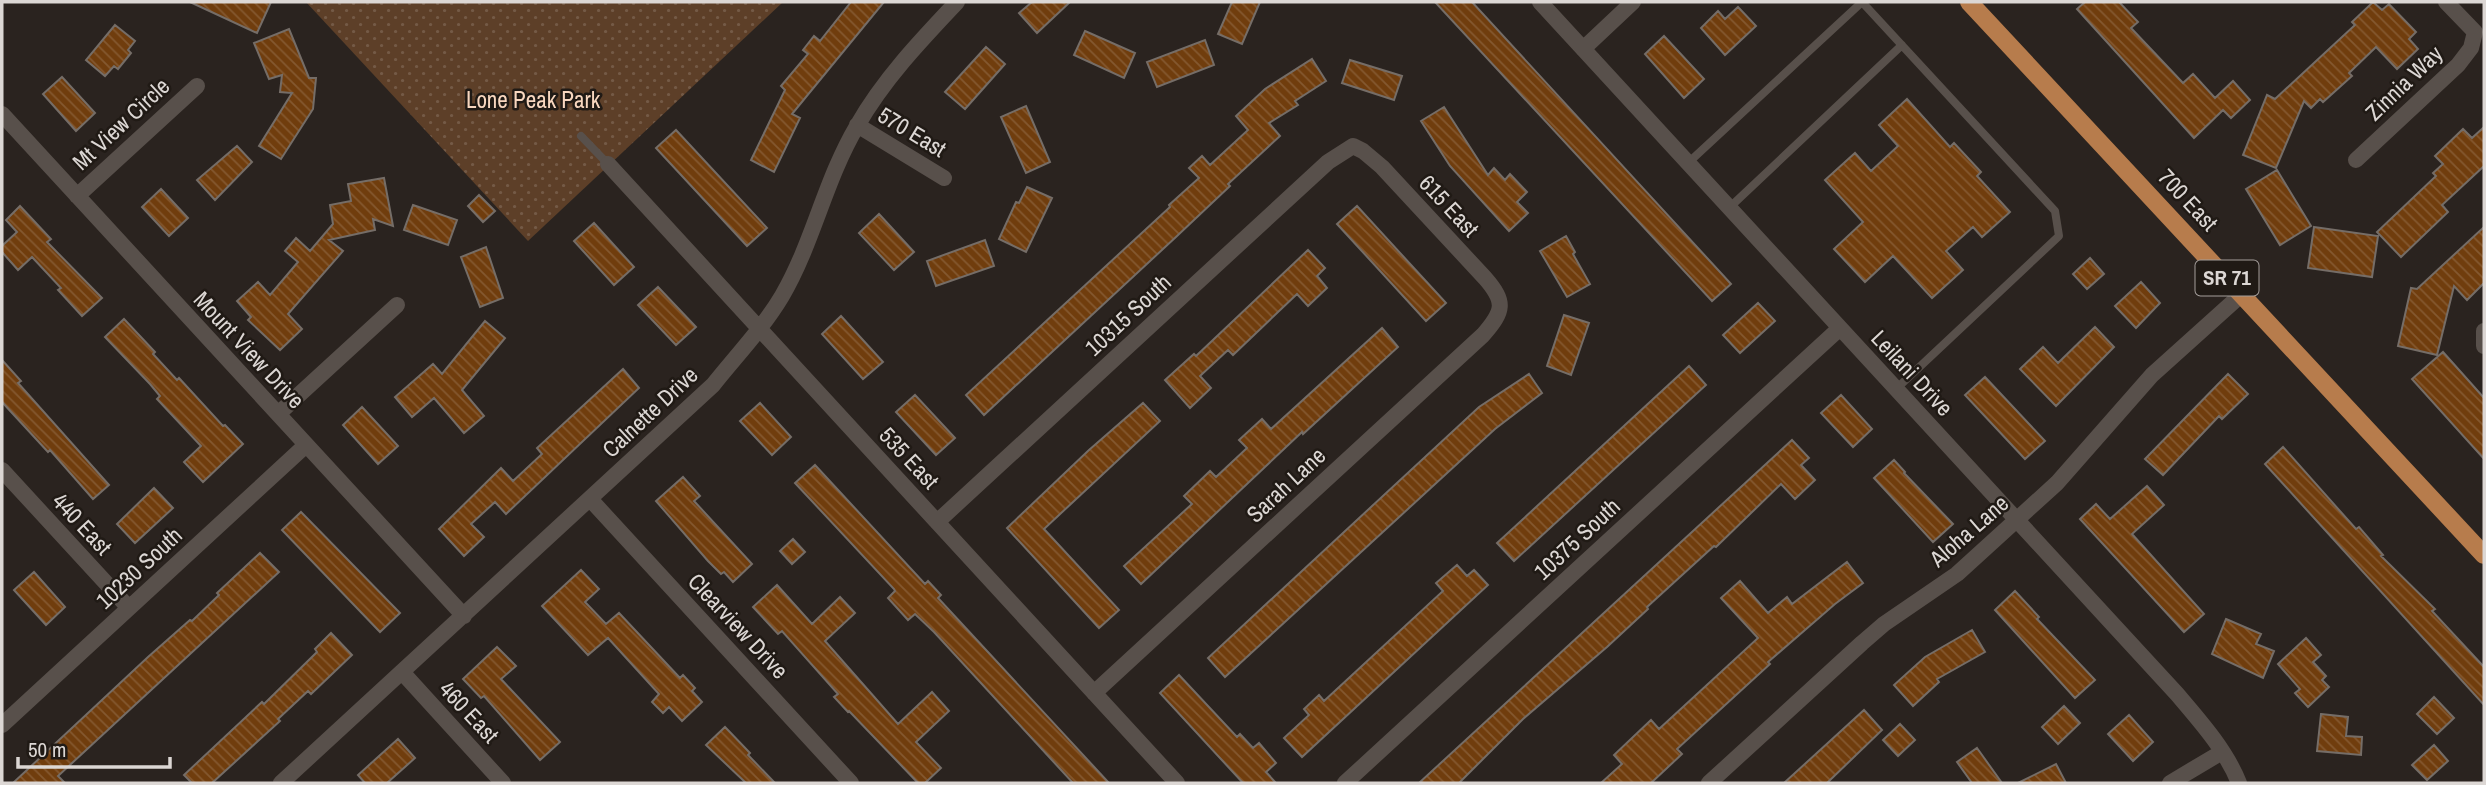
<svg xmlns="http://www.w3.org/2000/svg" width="2486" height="785" viewBox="0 0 2486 785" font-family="'Archivo Narrow',sans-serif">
<defs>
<pattern id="park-dots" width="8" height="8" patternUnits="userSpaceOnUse" patternTransform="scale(1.75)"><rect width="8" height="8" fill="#5d3f28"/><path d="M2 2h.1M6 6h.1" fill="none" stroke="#745a46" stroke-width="1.8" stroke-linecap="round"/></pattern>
<pattern id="building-back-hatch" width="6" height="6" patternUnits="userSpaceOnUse" patternTransform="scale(1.75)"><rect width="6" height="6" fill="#703d0d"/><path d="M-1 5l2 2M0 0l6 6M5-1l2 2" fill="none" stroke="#84582f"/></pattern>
</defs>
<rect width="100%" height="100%" fill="#2a231f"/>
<path fill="url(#park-dots)" d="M306,2H783L528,241Z"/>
<path fill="url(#building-back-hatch)" stroke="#756d67" stroke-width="2" d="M190,2H271L257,33Z
M851,2H884L792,114L800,118L774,172L751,160L785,90L781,86L808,54L803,50L814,36L820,41Z
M1032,2H1070L1037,33L1019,13Z
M1232,2H1260L1242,44L1218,34Z
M1435,2H1472L1731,284L1712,301Z
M2085,2H2119L2138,22L2131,28L2183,83L2193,74L2215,98L2233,81L2250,100L2231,118L2223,110L2194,138L2077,9Z
M2373,2L2382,10L2389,4L2416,32L2409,39L2418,49L2397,69L2376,47L2349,73L2352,76L2323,102L2320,99L2311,108L2304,101L2276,168L2243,155L2267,95L2275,99L2355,25L2352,22Z
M1738,7L1756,26L1725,55L1701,28L1718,11L1725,19Z
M115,25L135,41L128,50L131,53L118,69L114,66L105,76L86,60Z
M289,29L309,78H316L313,109L281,159L259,146L292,93L280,92L282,75L269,79L254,43Z
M1085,31L1135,53L1124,78L1074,55Z
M1664,36L1704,79L1684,98L1645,54Z
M1205,40L1214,65L1157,87L1147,62Z
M986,47L1005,64L965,109L945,92Z
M1312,59L1326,81L1295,101L1298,105L1269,123L1280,136L1228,184L1230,186L1177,236L984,415L966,395L1170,207L1169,205L1199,178L1189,168L1202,156L1210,165L1248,130L1236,116L1265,89Z
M1350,60L1402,76L1394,100L1342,83Z
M62,77L95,113L76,131L43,94Z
M1907,99L1950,147L1954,143L1981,172L1977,176L2010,212L1982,237L1973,227L1946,251L1963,270L1932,298L1893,256L1865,282L1834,249L1863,222L1825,180L1855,153L1871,171L1898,146L1879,125Z
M1026,106L1050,162L1026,173L1001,117Z
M1444,107L1488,175L1494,168L1505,180L1510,174L1527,192L1517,202L1528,213L1509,231L1450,166L1421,121Z
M2484,127V166L2442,205L2448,212L2401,257L2377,232L2436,176L2433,173L2443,164L2435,156L2463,129L2472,138Z
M676,130L767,228L747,246L656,148Z
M237,146L252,162L215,200L197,180Z
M2277,170L2311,226L2280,245L2246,189Z
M384,178L393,226L373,219L375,230L329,240L343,251L288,314L302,329L280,350L248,320L251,317L237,301L258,282L270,295L298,262L285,251L296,238L310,251L333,224L330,205L351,201L348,184Z
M1027,187L1052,198L1026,252L999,239L1016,202L1019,203Z
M161,189L188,218L169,236L142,207Z
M479,195L495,211L483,222L468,206Z
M413,205L457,220L448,245L404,230Z
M20,206L51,239L47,242L102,298L82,316L58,290L61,288L32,257L18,270L2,252V246L17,232L6,220Z
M1357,206L1446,303L1426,321L1337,224Z
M879,214L914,252L894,270L859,233Z
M594,223L634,267L614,285L574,241Z
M2314,227L2378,236L2372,277L2308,268Z
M2484,227V283L2467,300L2454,286L2437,355L2398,346L2411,288L2417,289Z
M1566,236L1575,252L1573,254L1590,284L1567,297L1540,251Z
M985,240L994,266L936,286L927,261Z
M486,247L503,298L480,307L461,257Z
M1308,250L1325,268L1317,276L1327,288L1308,306L1297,294L1233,355L1228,350L1200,376L1211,388L1190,408L1165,380L1194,354L1196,356Z
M2090,258L2104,274L2087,289L2073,274Z
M2141,282L2160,303L2136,328L2115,306Z
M658,287L696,327L676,345L638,305Z
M1758,303L1775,321L1740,353L1723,335Z
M1564,315L1589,323L1571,375L1547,366Z
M841,316L883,362L863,379L822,334Z
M124,319L155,352L153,354L177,380L179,378L223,426L225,425L243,444L203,482L184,462L201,446L157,399L160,396L150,384L105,337Z
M485,321L505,338L462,390L484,416L464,433L434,398L412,417L395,397L433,364L442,374Z
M2095,327L2114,347L2056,406L2020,369L2043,347L2058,363Z
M1382,328L1398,347L1303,434L1302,432L1141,584L1124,566L1192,504L1184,496L1210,471L1216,477L1247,448L1239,440L1262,419L1271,429Z
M2443,352L2484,398V459L2412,379Z
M2,360L21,381L18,383L109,485L93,499L50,450L48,452L2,402Z
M1689,366L1706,385L1514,561L1497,543Z
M623,369L639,388L506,514L495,502L471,524L484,537L464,556L439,529L501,468L513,481L542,454L537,448Z
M1529,374L1542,393L1495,429L1225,677L1208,658L1479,407Z
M2228,374L2248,394L2222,419L2219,416L2163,475L2145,459Z
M1985,377L2045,441L2025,459L1965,395Z
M915,395L955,438L936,455L896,412Z
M1841,395L1872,429L1853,447L1821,413Z
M760,403L791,437L772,455L740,421Z
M1143,403L1160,421L1044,529L1119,610L1099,628L1007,528L1089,450Z
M362,407L398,446L378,464L343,425Z
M1792,440L1809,458L1801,465L1815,480L1795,499L1781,484L1716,547L1714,546L1647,607L1648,609L1607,647L1523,719L1459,783H1419Z
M2283,447L2356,529L2359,527L2383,555L2381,556L2435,609L2432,611L2484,667V705L2265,464Z
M1894,460L1905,472L1904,473L1953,524L1933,542L1874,478Z
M815,465L925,584L928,581L941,595L938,598L1109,783H1073L934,632L915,614L908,620L888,598L895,591L894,589L795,483Z
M683,477L700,496L694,501L752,564L733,582L724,572L721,574L708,561L656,501Z
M2147,486L2164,505L2132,534L2204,614L2184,632L2080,519L2096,504L2110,519Z
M154,488L173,508L135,543L117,524Z
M301,512L400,613L380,632L282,530Z
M793,539L805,552L792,564L780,551Z
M260,553L279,572L58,776L65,783H13L148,657L190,620L192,621L219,595L217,593Z
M1847,562L1863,583L1835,604L1768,662L1770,664L1677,749L1682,754L1651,783H1601L1622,764L1614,755L1651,720L1659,729L1758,638L1721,598L1740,581L1768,613L1787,597L1792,604Z
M1457,565L1467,576L1474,570L1488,585L1302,757L1284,738L1309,715L1304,709L1319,695L1324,701L1443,591L1436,583Z
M581,570L599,589L585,602L606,624L619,613L680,678L683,675L695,688L692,691L702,702L682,721L669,707L663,713L652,702L659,694L608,638L588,655L542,606Z
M34,572L65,607L46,625L14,590Z
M777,585L812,624L840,597L855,613L825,641L898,724L932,692L949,711L916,742L941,768L925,783H918L849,711L848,712L834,697L838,694L782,631L778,634L753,607Z
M2015,591L2039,617L2037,619L2095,680L2075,698L1995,610Z
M2226,619L2261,634L2256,644L2274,651L2263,678L2212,654Z
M1972,630L1985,652L1937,679L1939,682L1913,706L1894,685L1925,657Z
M331,633L352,655L311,694L308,691L278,719L280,721L212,783H192L184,775L262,702L264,704L317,652L315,649Z
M2306,638L2321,655L2313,662L2326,676L2322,680L2329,687L2308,707L2295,693L2300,689L2278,664Z
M497,647L516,666L501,679L560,742L540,760L484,696L481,698L463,679Z
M1179,675L1237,737L1240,734L1253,748L1259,743L1276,763L1266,772L1276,783H1243L1160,693Z
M2434,697L2454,718L2437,734L2417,714Z
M2064,706L2080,723L2058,744L2042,727Z
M1864,710L1882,730L1827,783H1784Z
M2321,714L2348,717L2346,736L2362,737L2361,755L2317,751Z
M2129,715L2153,742L2133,761L2108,734Z
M1900,724L1915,740L1898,756L1883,740Z
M725,727L750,753L748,755L775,783H746L706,745Z
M398,739L415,758L387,783H365L358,775Z
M2434,745L2448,761L2427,780L2412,765Z
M1977,748L2002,783H1972L1957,762Z
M2056,764L2066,783H2018Z"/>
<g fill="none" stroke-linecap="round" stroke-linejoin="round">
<path stroke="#58504b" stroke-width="8" d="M581,136L608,164
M1688,163L1862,2L2055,211L2059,236L1896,389
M1729,208L1902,45"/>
<path stroke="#58504b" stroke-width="16" d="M1540,2L2177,694C2200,721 2226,750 2239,783
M1583,49L1633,2
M2,114L464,616
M857,125L944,178
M2356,160L2458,65L2471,48L2475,32L2446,2
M608,164L1177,783
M77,196L197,86
M2484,331V346
M278,414L397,305
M2,470L129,608
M590,499L851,783
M937,522L1328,162L1353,146L1363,151L1382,167L1485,278C1506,302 1504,311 1483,335L1094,693
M402,672L503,783
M2,725L306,445
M281,783L713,385C736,356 763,328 782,296C813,243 825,180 857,126C883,80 921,40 957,2
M1345,783L1840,328
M1709,783L1862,643L1884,624L1957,574L2057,483L2152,375L2242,294
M2170,783L2222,752"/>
<path stroke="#b77c4c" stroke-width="18" d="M1969,2L2484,555"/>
</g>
<g text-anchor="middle" stroke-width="5" stroke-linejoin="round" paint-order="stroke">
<rect fill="#201a15" stroke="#a49e9b" stroke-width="2" x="2195.5" y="260.5" width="63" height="35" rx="5"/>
<g font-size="21" font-weight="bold" fill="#dcd7d4">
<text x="2227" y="285">SR 71</text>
</g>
<g font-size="23" fill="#dcd7d4" stroke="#201a15">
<text transform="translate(2404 83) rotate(-44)" y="8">Zinnia Way</text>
<text transform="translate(121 124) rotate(-43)" y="8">Mt View Circle</text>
<text transform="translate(912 132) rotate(31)" y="8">570 East</text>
<text transform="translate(2188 200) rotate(47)" y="8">700 East</text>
<text transform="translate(1449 206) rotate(47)" y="8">615 East</text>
<text transform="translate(1128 315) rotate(-43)" y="8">10315 South</text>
<text transform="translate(249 350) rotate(47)" y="8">Mount View Drive</text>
<text transform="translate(1912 373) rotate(47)" y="8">Leilani Drive</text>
<text transform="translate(650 412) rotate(-43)" y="8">Calnette Drive</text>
<text transform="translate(909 458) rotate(47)" y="8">535 East</text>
<text transform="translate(1286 485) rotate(-43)" y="8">Sarah Lane</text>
<text transform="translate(82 524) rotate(47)" y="8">440 East</text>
<text transform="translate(1969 531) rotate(-41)" y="8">Aloha Lane</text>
<text transform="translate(1577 539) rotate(-43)" y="8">10375 South</text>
<text transform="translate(139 568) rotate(-43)" y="8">10230 South</text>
<text transform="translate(738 626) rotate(47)" y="8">Clearview Drive</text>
<text transform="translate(469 712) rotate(47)" y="8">460 East</text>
</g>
<g font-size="23" fill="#f8d7bf" stroke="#201a15">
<text x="533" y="108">Lone Peak Park</text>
</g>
</g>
<rect width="2486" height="785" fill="none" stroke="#dcd7d4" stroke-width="7"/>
<path d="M18 757v10h152v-10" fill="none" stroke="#dcd7d4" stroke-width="3.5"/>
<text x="28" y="757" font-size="21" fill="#dcd7d4" stroke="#201a15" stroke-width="5" paint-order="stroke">50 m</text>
</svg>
